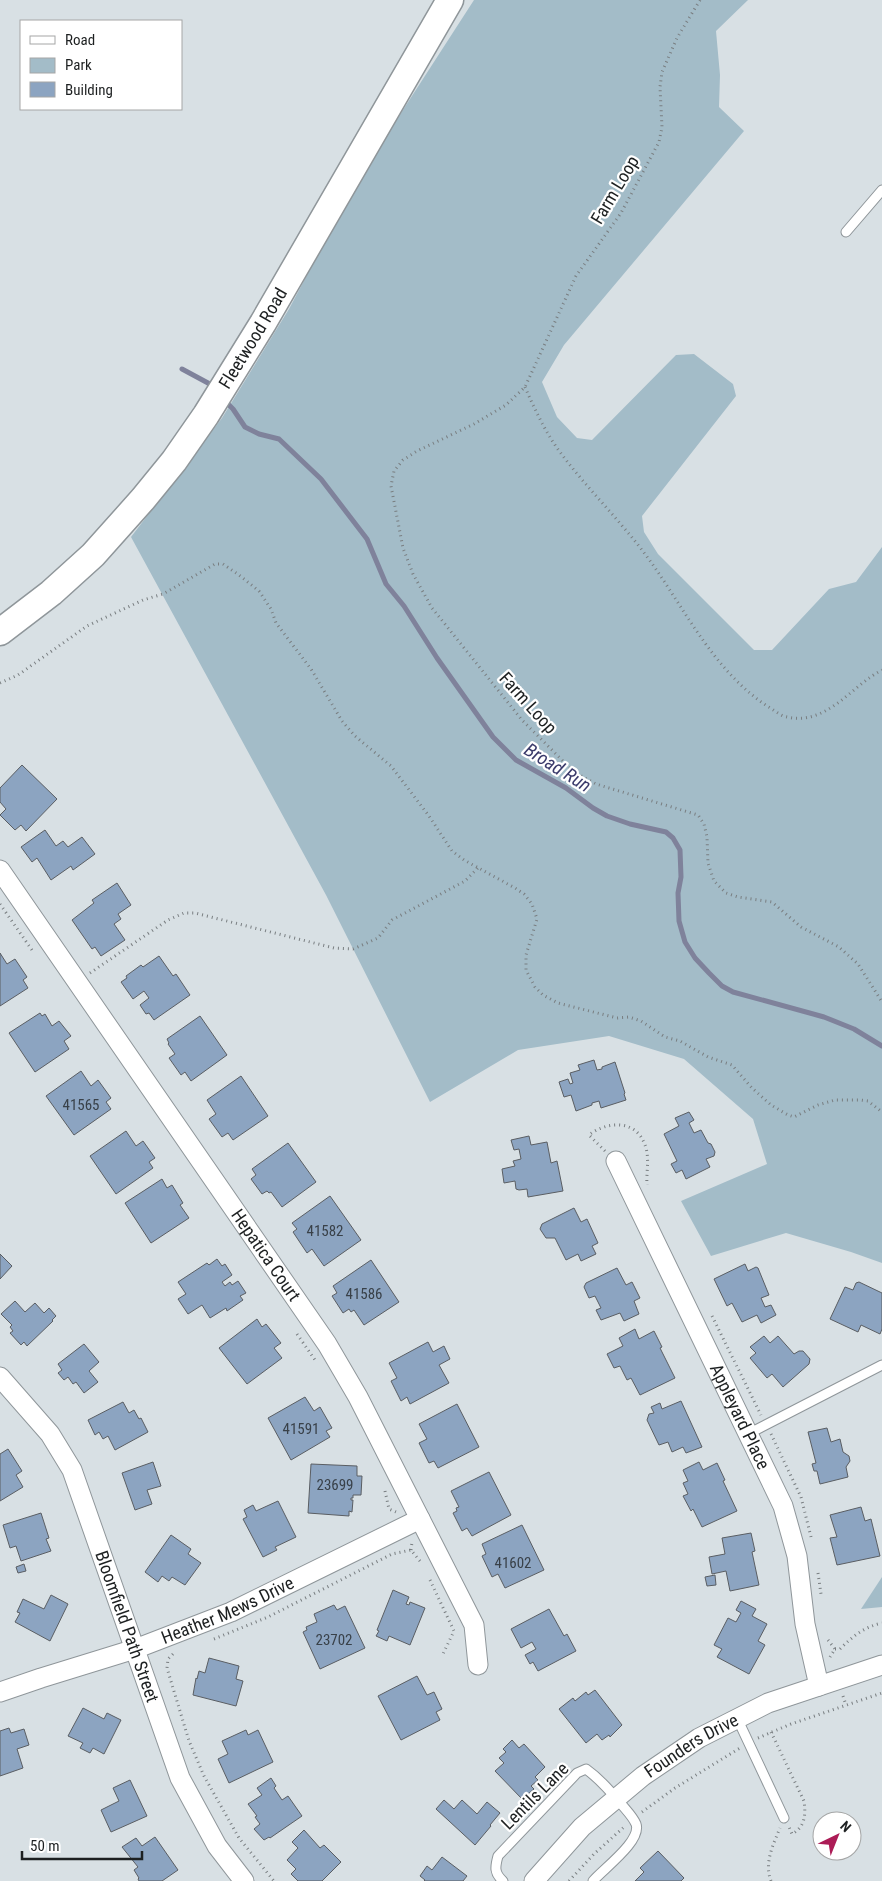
<svg xmlns="http://www.w3.org/2000/svg" width="882" height="1881" viewBox="0 0 882 1881" font-family="'Roboto Condensed',sans-serif">
<rect width="100%" height="100%" fill="#d8e0e4"/>
<path fill="#a3bcc8" d="M474,0H748L716,31L720,75L719,107L744,131L564,345L542,382L557,417L577,438L592,440L676,355L694,354L733,384L736,396L642,516L644,532L658,554L754,650H772L829,589L856,582L882,547V1263L851,1252L786,1233L711,1256L681,1201L767,1164L753,1119L684,1059L609,1036L518,1050L430,1102L326,895L131,537L222,418L289,309L357,181Z
M882,1577V1607L861,1609Z"/>
<g fill="none" stroke-linecap="round" stroke-linejoin="round">
<path stroke="#7f829b" stroke-width="5" d="M182,369L208,383L213,389
M224,400L233,409L245,427L259,434L279,439L321,479L367,539L386,584L404,606L437,658L493,737L516,760L566,788L593,808L607,816L630,824L666,832L673,838L680,850L681,877L678,893L679,921L685,942L695,958L709,973L722,986L733,992L824,1017L854,1029L882,1046"/>
</g>
<path fill="#8ca4c1" stroke="#5a5e63" d="M22,765L57,799L26,831L21,825L15,830L0,815L6,809L0,802V788Z
M45,830L56,846L63,841L68,847L82,837L95,854L73,870L71,866L51,880L37,858L32,862L21,847Z
M117,883L131,905L118,914L121,919L114,924L125,940L101,956L95,947L92,949L72,920L94,903L92,900Z
M0,953L7,964L15,959L27,977L23,980L28,988L0,1006Z
M159,956L173,976L176,974L190,995L154,1020L149,1013L146,1014L140,1005L149,998L144,991L133,999L121,982L127,978L126,976L141,965L143,967Z
M40,1013L42,1016L45,1014L52,1026L59,1021L71,1036L64,1041L69,1049L35,1072L9,1033Z
M200,1016L227,1055L191,1081L185,1072L181,1075L169,1058L175,1054L168,1044L169,1043L167,1039Z
M594,1060L597,1070L602,1069V1067L615,1062L625,1093L624,1094L626,1100L601,1108L599,1101L592,1103V1105L576,1111L571,1095L564,1097L559,1082L568,1079L570,1084L573,1083L570,1073L580,1070L578,1065Z
M81,1071L91,1086L98,1080L111,1098L106,1102L111,1109L74,1135L46,1096Z
M241,1076L268,1116L233,1140L228,1133L222,1137L209,1119L216,1114L207,1100Z
M689,1112L694,1120L689,1123L694,1133L701,1130L708,1143L711,1144L715,1152L714,1156L706,1159L710,1167L686,1179L682,1170L676,1173L671,1164L677,1161L664,1134L679,1126L675,1118Z
M126,1131L136,1146L143,1141L155,1158L149,1162L153,1168L116,1194L90,1156Z
M529,1136L531,1145L547,1142L551,1163L557,1161L563,1191L528,1197L527,1189L519,1190L516,1189L515,1181L504,1183L502,1169L515,1166L513,1161L521,1159L519,1149L514,1150L511,1140Z
M288,1143L316,1182L282,1207L271,1192L269,1193L267,1191L262,1194L251,1179L256,1175L252,1169Z
M162,1179L167,1188L172,1185L183,1203L180,1205L189,1218L151,1243L125,1203Z
M330,1196L361,1240L324,1266L312,1249L307,1253L293,1232L297,1229L292,1223Z
M574,1208L581,1222L587,1219L598,1243L592,1246L596,1254L581,1261L578,1254L566,1260L555,1238H546L540,1229L542,1224Z
M0,1254L12,1266L0,1279Z
M217,1259L222,1266L225,1264L232,1275L222,1282L225,1286L230,1282L232,1285L238,1281L246,1293L240,1296L243,1300L227,1311L226,1308L210,1318L202,1305L188,1314L178,1299L186,1294L178,1282L207,1263L209,1265Z
M371,1260L399,1302L364,1325L354,1310L351,1312L349,1309L343,1313L332,1296L337,1293L333,1286Z
M745,1264L748,1271L756,1267L758,1268L769,1295L761,1298L765,1307L771,1305L776,1315L761,1323L757,1315L742,1322L732,1303L727,1306L714,1279Z
M617,1268L626,1285L632,1282L640,1298L634,1301L639,1314L624,1321L620,1313L601,1320L596,1310L601,1308L595,1296L589,1298L584,1287L586,1283Z
M859,1282L882,1293V1329L880,1334L861,1325L858,1332L830,1319L845,1287L853,1290L856,1283Z
M15,1301L25,1312L35,1303L44,1313L49,1308L56,1316L52,1320L53,1321L27,1346L24,1342L21,1345L10,1333L13,1331L10,1327L12,1325L1,1314Z
M257,1319L262,1327L266,1324L281,1343L274,1348L282,1358L247,1384L219,1348Z
M635,1329L639,1339L654,1331L662,1347L660,1348L675,1378L640,1395L631,1378L627,1380L620,1366L614,1368L607,1354L623,1346L619,1338Z
M764,1336L770,1343L778,1336L794,1354L799,1351H803L810,1359L809,1364L783,1387L772,1374L767,1378L750,1358L756,1353L750,1347Z
M428,1342L433,1352L444,1346L450,1359L439,1365L449,1383L410,1404L407,1397L401,1401L391,1381L397,1378L389,1363Z
M84,1344L99,1362L89,1371L98,1382L84,1393L76,1382L73,1384L68,1377L64,1380L58,1373L62,1370L58,1364Z
M305,1397L314,1411L320,1407L332,1428L326,1431L330,1437L291,1460L268,1418Z
M681,1401L702,1447L686,1453L683,1447L672,1452L668,1442L659,1445L647,1420L649,1414L654,1413L651,1407L660,1403L662,1409Z
M123,1402L129,1413L134,1410L139,1419L141,1418L148,1432L115,1450L108,1436L103,1439L99,1432L95,1435L88,1420Z
M457,1404L479,1447L438,1468L434,1461L429,1463L419,1443L427,1439L419,1424Z
M827,1428L831,1442L840,1439L843,1452L849,1456L850,1461L846,1467L848,1477L820,1484L817,1471H814L812,1464L816,1463L808,1432Z
M8,1449L22,1471L16,1475L23,1487L0,1501V1454Z
M153,1462L161,1486L147,1490L152,1504L135,1510L122,1473Z
M699,1462L703,1470L717,1463L725,1480L723,1481L737,1511L702,1527L693,1509L691,1511L683,1496L688,1494L683,1483L688,1481L683,1470Z
M311,1464L357,1466V1476H362L361,1495H353V1498H351V1500H353L352,1512L349,1511V1516L308,1513Z
M489,1472L511,1515L472,1536L467,1528L462,1531L453,1513L457,1511L456,1508L459,1507L451,1491Z
M278,1501L296,1537L275,1547L277,1550L263,1557L243,1519L247,1517L244,1510L253,1505L256,1511Z
M861,1507L865,1521L871,1519L880,1556L837,1565L830,1538L837,1537L830,1515Z
M41,1513L49,1538L46,1539L51,1551L21,1561L16,1546L10,1548L3,1525Z
M522,1525L544,1570L505,1588L498,1574L492,1577L482,1556L486,1554L482,1544Z
M751,1533L755,1551L752,1552L759,1585L730,1591L726,1571L712,1574L709,1557L725,1554L722,1538Z
M171,1535L191,1549L188,1554L201,1563L185,1585L172,1577L169,1581L162,1576L158,1582L145,1572Z
M24,1564L26,1571L18,1573L16,1567Z
M715,1575L716,1585L707,1586L705,1577Z
M393,1590L409,1597L406,1604L409,1605L410,1602L425,1608L410,1645L389,1636L387,1641L376,1636L379,1631L377,1630Z
M51,1595L68,1604L50,1641L15,1622L20,1613L17,1612L23,1599L44,1609Z
M741,1601L756,1609L752,1616L767,1624L758,1641L765,1645L749,1674L717,1657L722,1649L714,1645L728,1618L736,1622L741,1613L736,1610Z
M334,1605L337,1610L345,1606L365,1648L320,1669L303,1632L307,1630L306,1627L317,1622L314,1614Z
M549,1609L564,1636L567,1634L576,1651L538,1671L533,1662L530,1664L525,1655L536,1649L532,1642L521,1648L511,1629Z
M209,1658L239,1666L236,1679L243,1681L236,1706L193,1695L196,1678L197,1679L199,1671L205,1673Z
M417,1676L427,1695L434,1692L442,1709L436,1712L440,1720L401,1740L378,1696Z
M595,1690L622,1725L610,1737L609,1735L602,1740L597,1734L586,1743L559,1709L573,1698L575,1701L586,1692L588,1695Z
M83,1708L104,1719L107,1713L121,1720L104,1754L93,1748L90,1753L80,1748L83,1743L68,1736Z
M9,1728L11,1733L24,1729L29,1745L17,1749L23,1768L0,1776V1731Z
M246,1730L248,1735L258,1730L273,1762L229,1783L218,1759L228,1754L222,1741Z
M512,1740L519,1748L524,1744L545,1767L535,1777L538,1780L531,1786L534,1789L522,1799L495,1771L504,1763L499,1758L506,1752L503,1749Z
M271,1778L276,1786L274,1788L282,1800L288,1796L302,1816L270,1838L269,1837L264,1840L254,1829L260,1824L255,1817L257,1816L248,1804L262,1795L257,1788Z
M130,1780L147,1816L111,1832L101,1810L119,1801L113,1788Z
M444,1800L454,1809L462,1800L477,1814L487,1802L500,1813L490,1825L491,1826L475,1845L436,1809Z
M304,1830L320,1848L324,1845L341,1862L322,1881H298L291,1874L296,1869L287,1860L298,1848L292,1842Z
M155,1837L178,1870L162,1881H139L138,1879L139,1878L134,1870L138,1867L122,1847L136,1838L142,1846Z
M658,1851L684,1878L681,1881H635L644,1872L640,1868Z
M442,1857L467,1876L463,1881H424L425,1880L420,1876L427,1866L432,1870Z"/>
<g fill="none" stroke-linecap="round" stroke-linejoin="round">
<g stroke="#8f969a" stroke-width="11">
<path id="lane" d="M846,232L882,190
M748,1434L882,1365
M737,1718L784,1818
M503,1881C494,1873 495,1867 498,1856L577,1773L586,1769C600,1779 611,1792 622,1805C627,1811 633,1817 636,1824C642,1841 603,1869 593,1881"/>
</g>
<g stroke="#8f969a" stroke-width="21">
<g id="street">
<path id="s1" d="M0,870L327,1344L358,1397L474,1625L478,1665"/>
<path id="s2" d="M616,1161L783,1506L797,1556L805,1624L819,1686"/>
<path id="s3" d="M0,1377L50,1434L72,1470L180,1778L217,1846L244,1881"/>
<path id="s4" d="M0,1692L41,1678L135,1649L231,1612L420,1519"/>
<path id="s5" d="M534,1881L582,1827L643,1776L699,1738L768,1703L882,1665"/>
</g>
</g>
<g stroke="#8f969a" stroke-width="29">
<g id="secondary">
<path id="s6" d="M0,632L51,593L93,555L143,499L174,461L206,415L263,323L450,0"/>
</g>
</g>
<path stroke="#797e81" stroke-width="3" stroke-dasharray="1 4" stroke-linecap="butt" d="M700,0L677,38L662,72L660,87L662,127L659,142L621,213L576,276L525,387L506,405L474,424L417,451L403,460L394,471L391,486L403,548L413,574L432,608L522,720L574,772L596,784L698,815L704,824L707,837L708,863L714,881L726,893L738,897L772,902L801,927L839,947L858,964L882,1002
M525,387C534,408 544,429 557,448C583,484 615,515 642,550C682,602 710,668 767,706C773,709 780,716 787,717C827,726 851,686 882,670
M0,683L18,675L87,626L143,600L163,594L215,564H223L239,575L259,591L271,609L276,623L311,669L342,721L355,736L391,766L429,816L452,851L464,860L515,888L524,894L532,904L537,919L526,955V970L535,987L543,995L558,1003L617,1018L629,1017L641,1021L665,1037L680,1041L708,1057L732,1065L752,1088L771,1105L788,1115L794,1117L818,1105L835,1100H860L868,1101L882,1112
M0,904L34,953
M90,973L168,920L184,913H195L334,948L353,949L378,938L392,920L465,881L478,868
M605,1151L589,1135C607,1121 636,1119 645,1145C650,1158 646,1172 647,1185
M712,1316L761,1415
M297,1334L315,1360
M771,1434L801,1497L811,1537
M385,1491L389,1509L396,1512
M411,1550L412,1542
M818,1573L821,1594
M430,1580L454,1631L442,1656
M214,1639L268,1617L392,1554L411,1550L420,1561
M828,1640L835,1649L830,1657
M835,1649H840C853,1636 864,1627 882,1623
M173,1654L168,1659L167,1668L189,1741L204,1776L239,1838L274,1881
M843,1696L846,1705
M771,1732L804,1801C806,1815 805,1827 792,1834L789,1827
M758,1738L791,1724L882,1693
M642,1812L675,1788L740,1748
M569,1881L594,1854L624,1827
M771,1881C764,1863 773,1845 780,1828"/>
<use href="#lane" stroke="#fff" stroke-width="9"/>
<use href="#street" stroke="#fff" stroke-width="19"/>
<use href="#secondary" stroke="#fff" stroke-width="26"/>
</g>
<g text-anchor="middle" stroke-width="4.5" stroke-linejoin="round" paint-order="stroke">
<g font-size="15" fill="#394149">
<text x="81" y="1110">41565</text>
<text x="325" y="1236">41582</text>
<text x="364" y="1299">41586</text>
<text x="301" y="1434">41591</text>
<text x="335" y="1490">23699</text>
<text x="513" y="1568">41602</text>
<text x="334" y="1645">23702</text>
</g>
<g font-size="18" fill="#1d2021" stroke="#fff">
<text transform="translate(615 190) rotate(-59)" y="6">Farm Loop</text>
<text dy="6" stroke="none"><textPath href="#s6" startOffset="391">Fleetwood Road</textPath></text>
<text transform="translate(528 703) rotate(48)" y="6">Farm Loop</text>
<text dy="6" stroke="none"><textPath href="#s1" startOffset="468">Hepatica Court</textPath></text>
<text dy="6" stroke="none"><textPath href="#s2" startOffset="284">Appleyard Place</textPath></text>
<text dy="6" stroke="none"><textPath href="#s4" startOffset="242">Heather Mews Drive</textPath></text>
<text dy="6" stroke="none"><textPath href="#s3" startOffset="284">Bloomfield Path Street</textPath></text>
<text dy="6" stroke="none"><textPath href="#s5" startOffset="209">Founders Drive</textPath></text>
<text transform="translate(535 1796) rotate(-45)" y="6">Lentils Lane</text>
</g>
<g font-size="19" font-style="italic" fill="#3b3b6b" stroke="#fff">
<text transform="translate(558 767) rotate(32)" y="7">Broad Run</text>
</g>
</g>
<rect x="20" y="20" width="162" height="90" fill="#ffffff" stroke="#a5a6a6"/>
<rect x="30" y="36" width="25" height="8" fill="#ffffff" stroke="#a5a6a6"/>
<text x="65" y="45" font-size="15" fill="#1d2021">Road</text>
<rect x="30" y="58" width="25" height="15" fill="#a3bcc8" stroke="#a5a6a6"/>
<text x="65" y="70" font-size="15" fill="#1d2021">Park</text>
<rect x="30" y="82" width="25" height="15" fill="#8ca4c1" stroke="#a5a6a6"/>
<text x="65" y="95" font-size="15" fill="#1d2021">Building</text>
<g transform="translate(837 1836) rotate(43)"><circle r="24" fill="#ffffff" stroke="#a5a6a6"/>
<path d="M0-4L9 19L0 12L-9 19Z" fill="#ac1c56"/>
<text y="-8" font-size="14" font-weight="bold" text-anchor="middle" fill="#1d2021">N</text>
</g>
<path d="M22 1851v8h120v-8" fill="none" stroke="#1d2021" stroke-width="2.5"/>
<text x="30" y="1851" font-size="15" fill="#1d2021" stroke="#ffffff" stroke-width="4" paint-order="stroke">50 m</text>
</svg>
